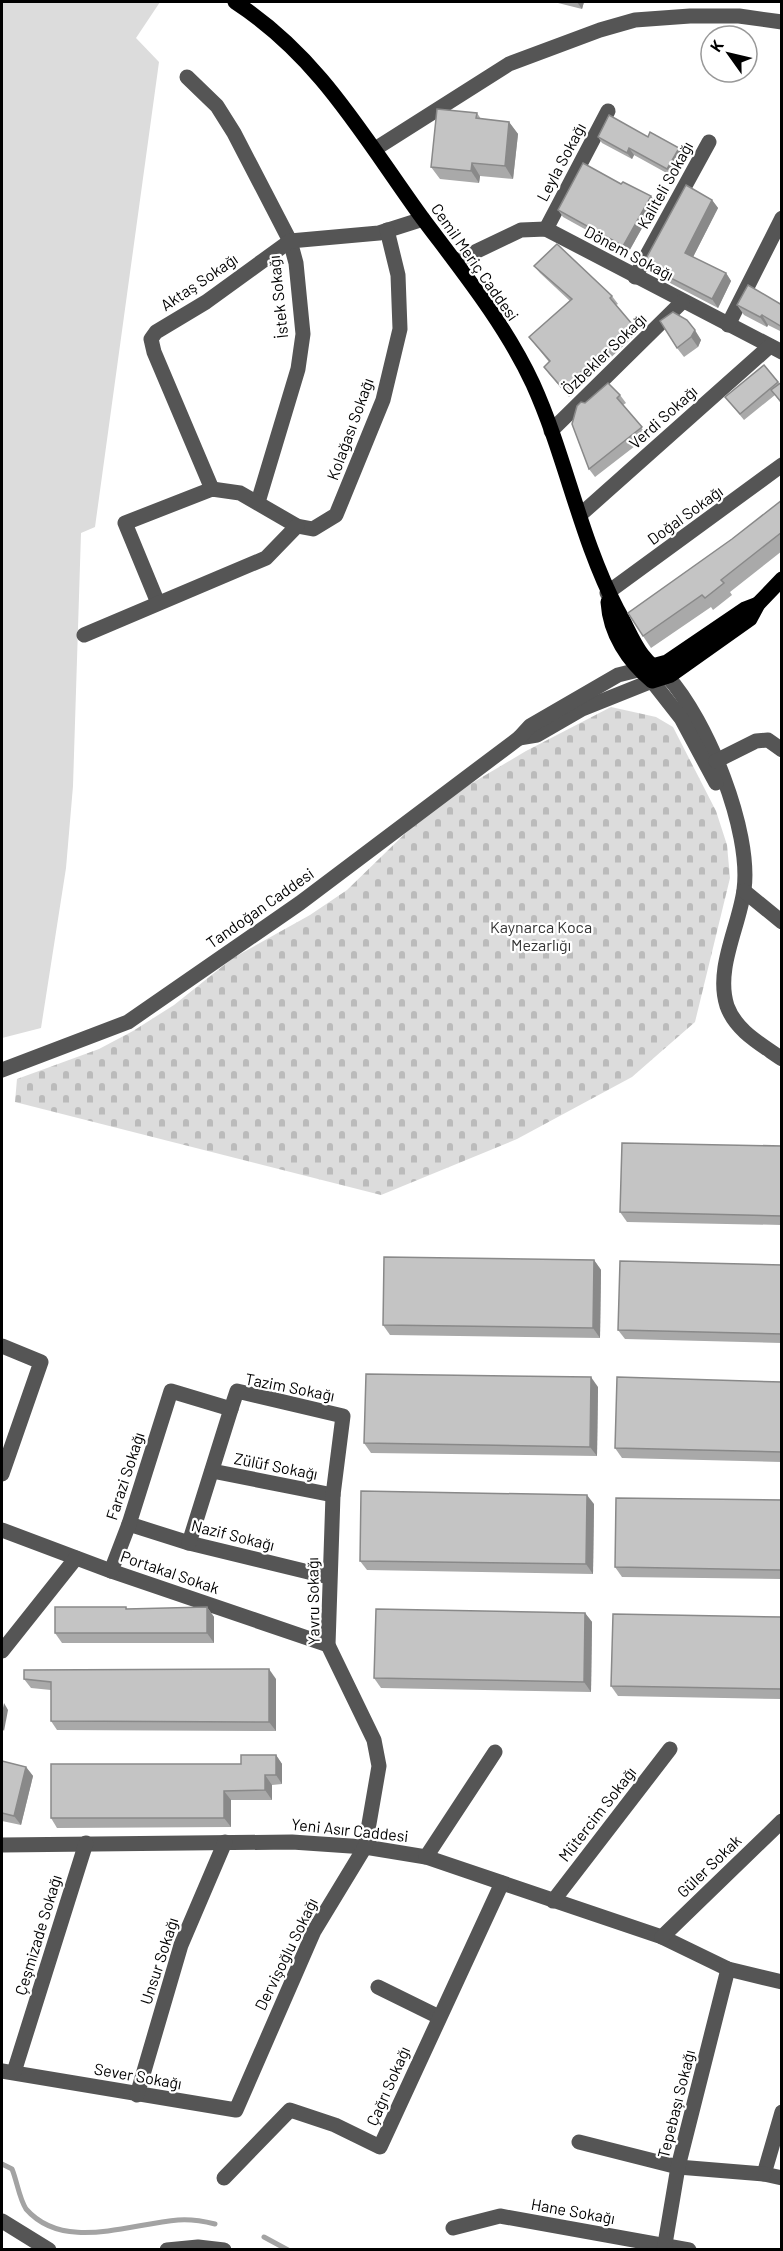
<svg xmlns="http://www.w3.org/2000/svg" width="783" height="2251" font-family="Barlow,sans-serif">
<style>
.grass{fill:#dcdcdc}
.cemetery{fill:url(#cemetery-stones)}
.lines{fill:none;stroke-linecap:round;stroke-linejoin:round}
.stream{stroke:#a3a3a3;stroke-width:5}
.minor{stroke:#555;stroke-width:15}
.major{stroke:#000;stroke-width:15}
.wall{fill:#a9a9a9}
.shaded-wall{fill:#898989}
.building{fill:#c4c4c4;stroke:#898989;stroke-width:1.5}
.labels{text-anchor:middle;stroke-width:4.5;stroke-linejoin:round;paint-order:stroke}
.street-label{font-size:16px;fill:#000;stroke:#fff}
.park-label{font-size:16px;fill:#333;stroke:#fff}
</style>
<defs>
<pattern id="cemetery-stones" width="16" height="16" patternUnits="userSpaceOnUse" patternTransform="scale(1.5)"><rect width="16" height="16" fill="#dcdcdc"/><path d="M2 7V4a2 2 0 0 1 4 0v3zM10 15v-3a2 2 0 0 1 4 0v3z" fill="#bbb"/></pattern>
</defs>
<rect width="100%" height="100%" fill="#fff"/>
<path class="grass" d="M2 2H160L136 38 159 62 95 527 81 533 73 786 66 868 41 1028 2 1038Z"/>
<path class="cemetery" d="M611 707 656 717 673 727 716 811 727 845 730 878 695 1022 632 1077 517 1139 381 1195 15 1102 17 1079 99 1049 133 1031 174 1005 233 958 310 915 347 890 417 822 457 792 526 751Z"/>
<g class="lines">
<g class="stream">
<path d="M2 2164 12 2169C17 2181 19 2198 26 2209 63 2251 125 2225 178 2220 191 2219 203 2221 215 2224"/>
<path d="M264 2237 288 2250"/>
</g>
<g class="minor">
<path d="M187 77 217 106 234 133 290 241 296 263 303 334 298 369 258 502"/>
<path d="M375 149 509 64 600 30 635 20 690 16H739L782 22"/>
<path d="M546 229 608 111"/>
<path d="M456 261 521 230 546 229 782 352"/>
<path d="M635 277 709 142"/>
<path d="M728 325 782 218"/>
<path d="M551 431 682 302"/>
<path d="M212 489 154 352 151 339 156 332 206 302 290 241 379 233 423 219"/>
<path d="M580 515 770 346"/>
<path d="M607 593 782 465"/>
<path d="M158 603 125 523 212 489 240 493 297 526 313 529 336 515 383 400 400 329 398 275 387 230"/>
<path d="M84 635 266 558 297 526"/>
<path d="M667 676C707 720 752 831 744 890 739 927 715 969 727 1006 736 1031 761 1044 782 1059"/>
<path d="M519 738 537 735 582 709 652 681 681 718 716 783"/>
<path d="M716 761 756 741 768 740 782 750"/>
<path d="M744 891 782 922"/>
<path d="M2 1070 128 1022 300 903 519 738 530 726 618 675 638 670"/>
<path d="M2 1346 41 1362 2 1474"/>
<path d="M212 1471 333 1495"/>
<path d="M129 1524 189 1543 329 1577"/>
<path d="M2 1530 111 1571 328 1645"/>
<path d="M189 1543 231 1409"/>
<path d="M2 1651 76 1558"/>
<path d="M2 1845 292 1842 365 1847 426 1857 662 1937 728 1969 782 1982"/>
<path d="M426 1857 495 1752"/>
<path d="M553 1901 670 1749"/>
<path d="M662 1937 782 1821"/>
<path d="M378 1987 439 2017"/>
<path d="M2 2071 236 2110 314 1931 365 1847 379 1766 374 1740 328 1645 333 1495 343 1416 237 1391 231 1409 171 1391 129 1524 111 1571"/>
<path d="M14 2072 86 1843"/>
<path d="M137 2095 181 1945 225 1842"/>
<path d="M782 2112 764 2174 782 2178"/>
<path d="M579 2142 678 2167 764 2174"/>
<path d="M224 2178 290 2110 335 2125 380 2147 502 1883"/>
<path d="M2 2221 49 2250"/>
<path d="M453 2228 500 2216 689 2250"/>
<path d="M167 2250 198 2247 224 2250"/>
<path d="M664 2250 678 2167 728 1969"/>
</g>
<g class="major">
<path d="M235 2C321 58 364 138 423 219 462 271 505 324 533 384 566 457 580 538 617 609 633 637 637 659 667 676"/>
<path d="M608 602C610 634 628 661 652 681L671 675 750 619 758 604 782 579"/>
<path d="M645 668 667 662 745 609 758 604"/>
</g>
</g>
<g class="wall">
<path d="M554 2H584L582 9Z"/>
<path d="M477 113 481 119 509 122 518 134 513 179 480 176 479 183 440 179 431 167Z"/>
<path d="M598 137H648L679 148 683 155 672 176 634 155 632 159 602 143Z"/>
<path d="M712 200 718 208 693 257 726 273 731 281 718 308 649 272 643 264Z"/>
<path d="M656 203 628 253 563 217 558 210Z"/>
<path d="M534 266 612 296 618 304 616 305 638 332 569 397 549 374 544 367 549 362 529 337 570 301 540 273Z"/>
<path d="M737 305H782V332L768 325 767 327 744 315Z"/>
<path d="M687 320 701 340 698 347 684 357 677 348Z"/>
<path d="M764 365 780 384 782 382V405L775 395 744 420 725 397Z"/>
<path d="M620 395 626 403 623 405 648 436 595 477 589 469 585 403Z"/>
<path d="M782 500V551L730 592 732 595 713 610 711 607 651 648 643 636 732 539Z"/>
<path d="M782 1146V1225L627 1222 620 1212Z"/>
<path d="M594 1260 601 1270 600 1338 390 1335 383 1325Z"/>
<path d="M782 1265V1343L625 1339 618 1330Z"/>
<path d="M782 1382V1462L622 1458 615 1448Z"/>
<path d="M598 1387 597 1456 371 1453 364 1443Z"/>
<path d="M782 1500V1579L622 1577 615 1567Z"/>
<path d="M594 1504 593 1574 367 1570 360 1561Z"/>
<path d="M126 1607 127 1609 207 1607 214 1617V1643H62L55 1633Z"/>
<path d="M585 1613 592 1622 591 1692 381 1688 374 1678Z"/>
<path d="M782 1617V1699L618 1696 611 1686Z"/>
<path d="M24 1679H276V1731L57 1730 51 1721V1690L31 1688Z"/>
<path d="M276 1755 282 1764V1784L272 1785V1800H231V1827L57 1828 51 1818 241 1764Z"/>
<path d="M2 1761 26 1767 33 1776 21 1825 2 1821Z"/>
</g>
<g class="shaded-wall">
<path d="M577 2H584L582 9Z"/>
<path d="M509 122 518 134 513 179 505 166Z"/>
<path d="M629 148 634 155 632 159 627 153Z"/>
<path d="M679 148 683 155 672 176 667 169Z"/>
<path d="M472 163 480 176 479 183 471 171Z"/>
<path d="M651 196 656 203 628 253 623 246Z"/>
<path d="M712 200 718 208 691 261 685 253Z"/>
<path d="M726 273 731 281 718 308 712 299Z"/>
<path d="M762 315 768 325 767 327 760 317Z"/>
<path d="M695 330 701 340 698 347 691 337Z"/>
<path d="M594 1260 601 1270 600 1338 593 1328Z"/>
<path d="M591 1377 598 1387 597 1456 590 1447Z"/>
<path d="M587 1495 594 1504 593 1574 586 1564Z"/>
<path d="M207 1607 214 1617V1643L207 1633Z"/>
<path d="M585 1613 592 1622 591 1692 584 1682Z"/>
<path d="M269 1669 276 1679V1731L269 1722Z"/>
<path d="M4 1703 8 1710 4 1731 2 1728V1713Z"/>
<path d="M276 1755 282 1764V1784L276 1775Z"/>
<path d="M26 1767 33 1776 21 1825 14 1816Z"/>
<path d="M265 1775 272 1785V1800L265 1790Z"/>
<path d="M224 1791 231 1800V1827L224 1818Z"/>
</g>
<g class="building">
<path d="M437 109 477 113 476 118 509 122 505 166 472 163 471 171 431 167Z"/>
<path d="M609 115 648 137 650 132 679 148 667 169 629 148 627 153 598 137Z"/>
<path d="M583 163 621 184 623 182 651 196 623 246 558 210Z"/>
<path d="M686 185 712 200 685 253 726 273 712 299 643 264Z"/>
<path d="M557 244 612 296 610 298 632 324 563 389 544 367 550 361 529 337 572 299 534 266Z"/>
<path d="M748 285 782 305V327L762 315 760 317 737 305Z"/>
<path d="M673 312 687 320 695 330 691 337 677 348 660 321Z"/>
<path d="M764 365 778 382 740 414 725 397Z"/>
<path d="M782 382V403L771 390Z"/>
<path d="M608 383 620 395 617 398 642 427 589 469 572 424 577 406 581 402 585 403Z"/>
<path d="M782 500V532L721 580 724 583 705 598 702 595 643 636 628 613 732 539Z"/>
<path d="M622 1143 782 1146V1216L620 1212Z"/>
<path d="M384 1257 594 1260 593 1328 383 1325Z"/>
<path d="M620 1261 782 1265V1334L618 1330Z"/>
<path d="M366 1374 591 1377 590 1447 364 1443Z"/>
<path d="M617 1377 782 1382V1452L615 1448Z"/>
<path d="M361 1491 587 1495 586 1564 360 1561Z"/>
<path d="M616 1498 782 1500V1570L615 1567Z"/>
<path d="M55 1607H126V1609L207 1607V1633H55Z"/>
<path d="M376 1609 585 1613 584 1682 374 1678Z"/>
<path d="M613 1614 782 1617V1689L611 1686Z"/>
<path d="M269 1669V1722L51 1721V1682L24 1679V1670Z"/>
<path d="M241 1755H276V1775H265V1790L224 1791V1818H51V1764H241Z"/>
<path d="M2 1761 26 1767 14 1816 2 1813Z"/>
</g>
<g class="labels">
<g class="street-label">
<text transform="translate(561 162) rotate(-62)" y="6">Leyla Sokağı</text>
<text transform="translate(665 185) rotate(-61)" y="6">Kaliteli Sokağı</text>
<text transform="translate(629 253) rotate(28)" y="6">Dönem Sokağı</text>
<text transform="translate(475 262) rotate(55)" y="6">Cemil Meriç Caddesi</text>
<text transform="translate(199 282) rotate(-34)" y="6">Aktaş Sokağı</text>
<text transform="translate(278 297) rotate(-96)" y="6">İstek Sokağı</text>
<text transform="translate(604 354) rotate(-44)" y="6">Özbekler Sokağı</text>
<text transform="translate(663 417) rotate(-42)" y="6">Verdi Sokağı</text>
<text transform="translate(350 429) rotate(-70)" y="6">Kolağası Sokağı</text>
<text transform="translate(685 515) rotate(-36)" y="6">Doğal Sokağı</text>
<text transform="translate(260 908) rotate(-35)" y="6">Tandoğan Caddesi</text>
<text transform="translate(290 1387) rotate(11)" y="6">Tazim Sokağı</text>
<text transform="translate(276 1466) rotate(11)" y="6">Zülüf Sokağı</text>
<text transform="translate(125 1476) rotate(-72)" y="6">Farazi Sokağı</text>
<text transform="translate(233 1535) rotate(14)" y="6">Nazif Sokağı</text>
<text transform="translate(170 1572) rotate(19)" y="6">Portakal Sokak</text>
<text transform="translate(313 1601) rotate(-91)" y="6">Yavru Sokağı</text>
<text transform="translate(597 1814) rotate(-52)" y="6">Mütercim Sokağı</text>
<text transform="translate(350 1830) rotate(6)" y="6">Yeni Asır Caddesi</text>
<text transform="translate(709 1866) rotate(-44)" y="6">Güler Sokak</text>
<text transform="translate(38 1935) rotate(-73)" y="6">Çeşmizade Sokağı</text>
<text transform="translate(286 1954) rotate(-64)" y="6">Dervişoğlu Sokağı</text>
<text transform="translate(159 1961) rotate(-72)" y="6">Unsur Sokağı</text>
<text transform="translate(138 2076) rotate(10)" y="6">Sever Sokağı</text>
<text transform="translate(388 2086) rotate(-66)" y="6">Çağrı Sokağı</text>
<text transform="translate(676 2104) rotate(-76)" y="6">Tepebaşı Sokağı</text>
<text transform="translate(573 2211) rotate(10)" y="6">Hane Sokağı</text>
</g>
<g class="park-label">
<text x="541" y="933">Kaynarca Koca<tspan x="541" dy="18">Mezarlığı</tspan></text>
</g>
</g>
<rect width="783" height="2251" fill="none" stroke="#000000" stroke-width="6"/>
<g transform="translate(729 54) rotate(304)"><circle r="28" fill="#ffffff" stroke="#999999" stroke-width="1.5"/>
<path d="M0-4.5L10 22L0 15L-10 22Z" fill="#000000"/>
<text y="-9" font-size="16" font-weight="bold" text-anchor="middle" fill="#000000">K</text>
</g>
</svg>
